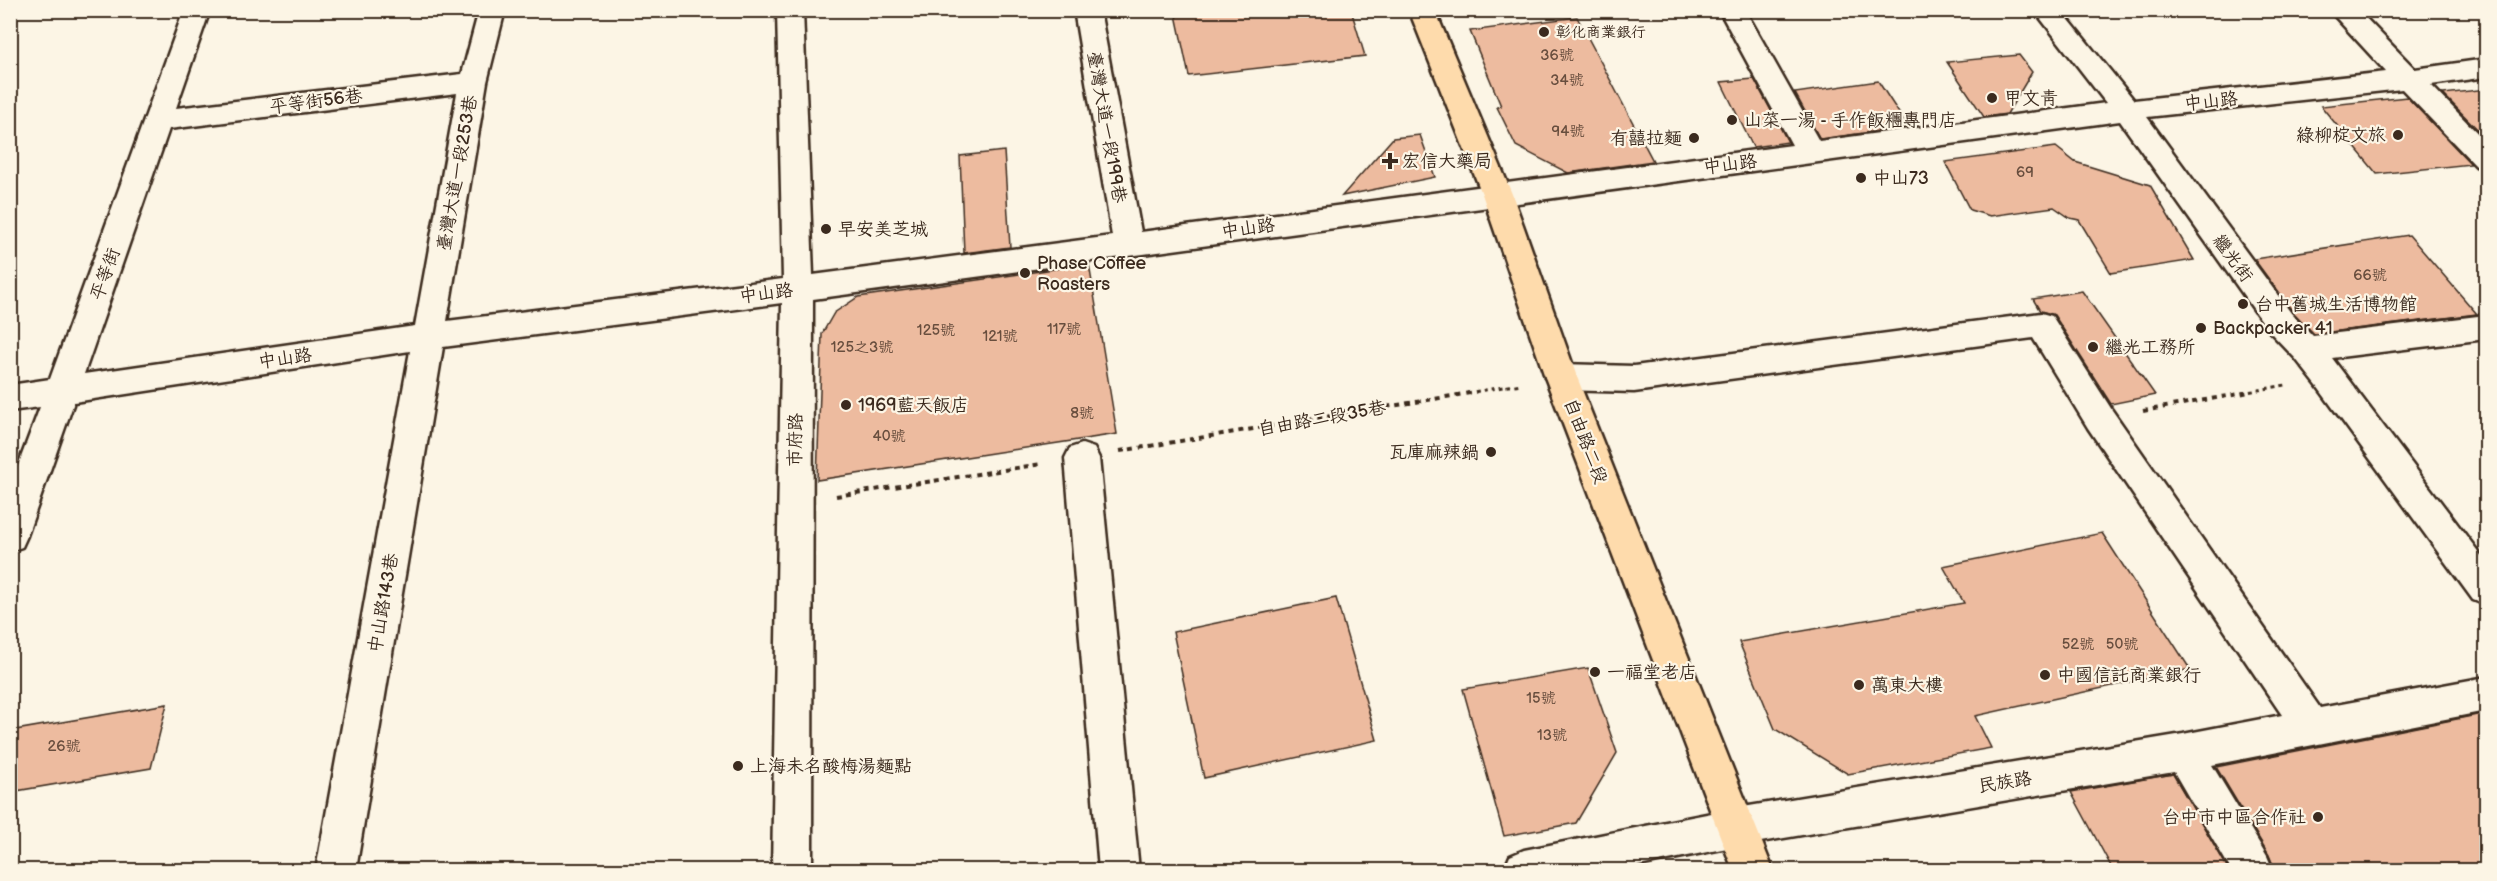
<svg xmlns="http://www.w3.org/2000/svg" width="2497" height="881" font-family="'Balsamiq Sans','LXGW WenKai TC',sans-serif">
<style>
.building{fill:#edbb9f;stroke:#3b2a1e;stroke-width:1.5}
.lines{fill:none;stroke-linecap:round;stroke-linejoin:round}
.minor-casing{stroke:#3b2a1e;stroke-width:5}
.major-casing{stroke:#3b2a1e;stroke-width:5}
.path-far1{stroke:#3b2a1e;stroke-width:3;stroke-dasharray:4 4;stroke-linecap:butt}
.path{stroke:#3b2a1e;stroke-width:4;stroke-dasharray:5 5;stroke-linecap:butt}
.minor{fill:#fcf5e5;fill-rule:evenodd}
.major{fill:#fedbac;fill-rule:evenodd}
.poi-dot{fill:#3b2a1e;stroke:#fcf5e5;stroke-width:2}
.labels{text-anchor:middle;stroke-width:4.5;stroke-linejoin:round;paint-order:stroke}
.far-poi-label{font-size:15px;fill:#3b2a1e;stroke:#fcf5e5;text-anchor:start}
.number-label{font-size:15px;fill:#684e3e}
.poi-label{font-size:18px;fill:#3b2a1e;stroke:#fcf5e5;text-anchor:start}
.street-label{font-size:18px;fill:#3b2a1e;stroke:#fcf5e5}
</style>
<rect width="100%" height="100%" fill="#fcf5e5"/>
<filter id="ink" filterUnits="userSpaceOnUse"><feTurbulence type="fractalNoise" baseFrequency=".0167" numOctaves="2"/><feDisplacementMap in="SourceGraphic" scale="12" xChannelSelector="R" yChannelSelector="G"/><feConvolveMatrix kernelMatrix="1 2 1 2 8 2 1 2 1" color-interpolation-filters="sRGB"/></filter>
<g filter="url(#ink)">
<g class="building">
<path d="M1175 10H1351L1365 56 1189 76Z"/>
<path d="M1577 17 1653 161 1568 173 1516 146 1497 107 1501 106 1470 31Z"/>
<path d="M2019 55 2032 72 2007 114 1984 117 1947 62Z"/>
<path d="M1754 79 1788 142 1753 147 1721 82Z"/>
<path d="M1878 81 1908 127 1820 139 1795 93Z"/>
<path d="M2487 89V139L2443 94Z"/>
<path d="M2407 97 2471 164 2377 174 2321 106Z"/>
<path d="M1420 135 1435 177 1342 196 1393 138Z"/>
<path d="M2056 147 2075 162 2150 185 2194 260 2111 273 2079 220 2070 218 2054 207 1990 216 1970 210 1945 162Z"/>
<path d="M1004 151 1010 247 964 253 960 156Z"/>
<path d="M2409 235 2477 314 2314 334 2293 312 2254 259Z"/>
<path d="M1089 264 1117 434 817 480 822 334 834 313 858 297Z"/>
<path d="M2082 291 2155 395 2111 404 2054 315 2040 311 2033 299Z"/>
<path d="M2102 533 2190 669 1975 716 1991 748 1848 774 1775 729 1739 642 1964 603 1943 566Z"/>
<path d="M1336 598 1377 740 1204 778 1173 632Z"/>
<path d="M1588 668 1617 753 1576 823 1504 836 1463 689Z"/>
<path d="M167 704 151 768 10 792V731Z"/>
<path d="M2487 713V865L2459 870H2275L2269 855 2216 767Z"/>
<path d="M2173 774 2229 870H2113L2071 792Z"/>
</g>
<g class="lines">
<defs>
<g id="minor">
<path d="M184 10H210L176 108 462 74 479 10H505L487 82 447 321 783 279 777 10H803L813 275 1112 236 1074 10H1100L1141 232 1792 145 1719 10H1745L1819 141 2106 103 2034 10H2061L2134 100 2386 72 2329 10H2358L2415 69 2486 59V77L2431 85 2486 142V169L2476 166 2402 89 2147 117 2291 313 2313 336 2486 315V339L2332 358 2486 562V605L2473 600 2317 386 2295 358 2269 331 2120 121 813 299 812 870H772L782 303 443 347 356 870H316L410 351 74 402 27 536 22 547 10 551V487L40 407 10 411V385L50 379ZM457 93 415 326 84 374 169 129Z"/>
<path d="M2041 313 2052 316 2112 410 2320 708 2486 677V711L2212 765 2267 856 2273 870H2231L2174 772 1737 846 1619 870H1504L1510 856 1524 850 1737 808 2183 734 2282 715 2088 428 2033 338 1634 392 1561 390 1550 386 1545 377 1550 368 1561 364 1634 366Z"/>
<path d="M1082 444 1094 448 1099 458 1139 870H1099L1065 458 1070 448Z"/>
</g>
<path id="major" d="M1409 10H1435L1512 194 1577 377 1773 870H1733L1545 377 1482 194Z"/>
</defs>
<use href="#minor" class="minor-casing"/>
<use href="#major" class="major-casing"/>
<g class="path-far1">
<path d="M1467 393 1521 384"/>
<path d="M2242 393 2286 385"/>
</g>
<g class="path">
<path d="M2143 411 2250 392"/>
<path d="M1120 451 1476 392"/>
<path d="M836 496 1042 464"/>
</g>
<use href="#minor" class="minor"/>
<use href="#major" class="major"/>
</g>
</g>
<g class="poi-dot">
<circle cx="1544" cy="32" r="6"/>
<circle cx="1992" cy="98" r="6"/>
<circle cx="1732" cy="120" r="6"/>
<circle cx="2398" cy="135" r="6"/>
<circle cx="1694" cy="138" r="6"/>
<path d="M1387 152h6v6h6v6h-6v6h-6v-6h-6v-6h6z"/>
<circle cx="1861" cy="178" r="6"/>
<circle cx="826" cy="229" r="6"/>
<circle cx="1025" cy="273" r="6"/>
<circle cx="2243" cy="304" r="6"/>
<circle cx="2201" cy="328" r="6"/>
<circle cx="2093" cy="347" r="6"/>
<circle cx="846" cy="405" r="6"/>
<circle cx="1491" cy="452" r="6"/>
<circle cx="1595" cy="672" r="6"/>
<circle cx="2045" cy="675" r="6"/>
<circle cx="1859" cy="685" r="6"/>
<circle cx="738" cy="766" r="6"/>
<circle cx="2318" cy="817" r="6"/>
</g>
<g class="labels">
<g class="far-poi-label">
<text x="1556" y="37">彰化商業銀行</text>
</g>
<g class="number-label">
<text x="1557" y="60">36號</text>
<text x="1567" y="85">34號</text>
<text x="1568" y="136">94號</text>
<text x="2025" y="177">69</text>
<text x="2370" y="280">66號</text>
<text x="1064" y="334">117號</text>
<text x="936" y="335">125號</text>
<text x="1000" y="341">121號</text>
<text x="862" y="352">125之3號</text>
<text x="1082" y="418">8號</text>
<text x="889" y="441">40號</text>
<text x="2078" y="649">52號</text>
<text x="2122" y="649">50號</text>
<text x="1541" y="703">15號</text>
<text x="1552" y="740">13號</text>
<text x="64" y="751">26號</text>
</g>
<g class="poi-label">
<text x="2004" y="104">甲文青</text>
<text x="1744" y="126">山菜一湯 - 手作飯糰專門店</text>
<text x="2386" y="141" text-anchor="end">綠柳椗文旅</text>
<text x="1682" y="144" text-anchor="end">有囍拉麵</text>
<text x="1402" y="167">宏信大藥局</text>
<text x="1873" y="184">中山73</text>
<text x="838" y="235">早安美芝城</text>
<text x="1037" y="269">Phase Coffee<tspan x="1037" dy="21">Roasters</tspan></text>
<text x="2255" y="310">台中舊城生活博物館</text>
<text x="2213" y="334">Backpacker 41</text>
<text x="2105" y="353">繼光工務所</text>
<text x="858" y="411">1969藍天飯店</text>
<text x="1479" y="458" text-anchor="end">瓦庫麻辣鍋</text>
<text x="1607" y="678">一福堂老店</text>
<text x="2057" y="681">中國信託商業銀行</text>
<text x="1871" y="691">萬東大樓</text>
<text x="750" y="772">上海未名酸梅湯麵點</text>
<text x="2306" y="823" text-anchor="end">台中市中區合作社</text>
</g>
<g class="street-label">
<text transform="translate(316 101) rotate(-7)" y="6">平等街56巷</text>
<text transform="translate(2211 101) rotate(-6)" y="6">中山路</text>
<text transform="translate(1107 127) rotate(80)" y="6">臺灣大道一段199巷</text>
<text transform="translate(1730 164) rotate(-7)" y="6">中山路</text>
<text transform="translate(457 173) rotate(-80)" y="6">臺灣大道一段253巷</text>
<text transform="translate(1248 228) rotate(-8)" y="6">中山路</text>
<text transform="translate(2233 258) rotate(54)" y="6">繼光街</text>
<text transform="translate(105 274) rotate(-70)" y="6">平等街</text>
<text transform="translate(766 293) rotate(-7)" y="6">中山路</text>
<text transform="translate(285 358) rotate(-8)" y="6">中山路</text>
<text transform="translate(1322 418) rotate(-10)" y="6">自由路二段35巷</text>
<text transform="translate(795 440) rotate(-89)" y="6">市府路</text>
<text transform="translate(1586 441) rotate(69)" y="6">自由路二段</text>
<text transform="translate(383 603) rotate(-80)" y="6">中山路143巷</text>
<text transform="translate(2005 782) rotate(-9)" y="6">民族路</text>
</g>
</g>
<rect width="2497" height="881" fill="none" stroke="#fcf5e5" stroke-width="36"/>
<rect x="18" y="18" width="2461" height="845" fill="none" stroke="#3b2a1e" stroke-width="2" filter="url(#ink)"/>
</svg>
